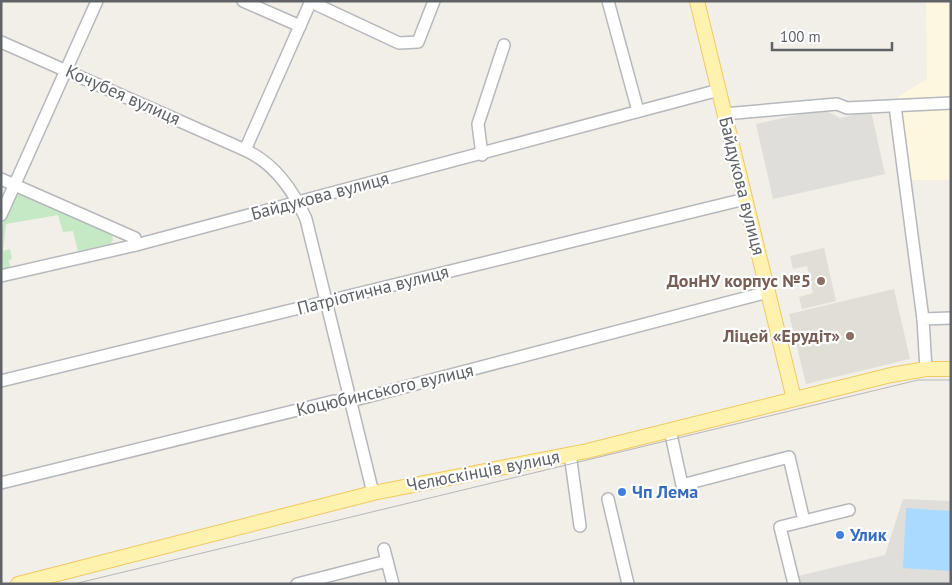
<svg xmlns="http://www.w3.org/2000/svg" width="952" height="585" font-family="'PT Sans',sans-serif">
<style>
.commercial{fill:#fef7e0}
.industrial{fill:#e0deda}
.education{fill:#e1ded6}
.green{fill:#c5e8c5}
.water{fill:#aadaff}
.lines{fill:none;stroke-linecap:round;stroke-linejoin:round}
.minor-casing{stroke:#b5b8bc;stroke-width:14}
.major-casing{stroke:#f2c960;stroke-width:16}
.minor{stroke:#fff;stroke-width:11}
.major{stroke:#fff2af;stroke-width:14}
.tram{stroke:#b6b7b8;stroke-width:1}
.education-dot{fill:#8d6e63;stroke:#fff;stroke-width:2}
.shop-dot{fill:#3f7fe0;stroke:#fff;stroke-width:2}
.labels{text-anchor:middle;stroke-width:4.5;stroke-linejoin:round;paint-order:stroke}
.street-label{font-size:18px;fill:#5f6368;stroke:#fff}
.education-label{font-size:18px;font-weight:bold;fill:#785e54;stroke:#fff;text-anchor:end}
.shop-label{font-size:18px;font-weight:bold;fill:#366cbe;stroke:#fff;text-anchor:start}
</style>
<rect width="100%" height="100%" fill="#f1efe8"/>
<path class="commercial" d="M926 1H951V180H907L898 97 927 79Z"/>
<g class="industrial">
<path d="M823 109 840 118 871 111 885 174 773 199 756 124Z"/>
<path d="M903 499 951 501V584H800L798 576 885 555Z"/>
</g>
<g class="education">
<path d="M824 248 836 301 802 309 799 297 813 293 807 266 793 269 790 256Z"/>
<path d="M894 289 910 359 806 384 789 314Z"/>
</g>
<path class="green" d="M17 195H23L101 227 112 233 113 240 110 244 78 251 73 231 63 232 58 215 6 224 3 251 10 249 12 259 9 260 10 267 1 269V227Z"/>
<path class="water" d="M906 508 951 511V571L903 568Z"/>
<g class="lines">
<defs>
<g id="minor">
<path d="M243 1 300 26"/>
<path d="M311 1 245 150C274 163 293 190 306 219L373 493"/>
<path d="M608 1 638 111"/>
<path d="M311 2 399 43 418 42 434 1"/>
<path d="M1 42 245 150"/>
<path d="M895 106 923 319"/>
<path d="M724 114 837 104 847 108 951 103"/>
<path d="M482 155 478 124 504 45"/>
<path d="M1 179 135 238 136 245"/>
<path d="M1 215 97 1"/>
<path d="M1 276 136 245 719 90"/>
<path d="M926 369 923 319 951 318"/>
<path d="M1 381 745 199"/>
<path d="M670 430 682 485 789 457 804 521 780 527 794 584"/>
<path d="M570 454 580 526"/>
<path d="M1 483 334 401H351L768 292"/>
<path d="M608 499 628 584"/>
<path d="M804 521 849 510"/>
<path d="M384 549 393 584"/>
<path d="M297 584 387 561"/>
</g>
<g id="major">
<path d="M697 1 794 399"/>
<path d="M18 584 373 493 587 451 891 375 926 369H951"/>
</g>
</defs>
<use href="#minor" class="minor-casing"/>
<use href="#major" class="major-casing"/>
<use href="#minor" class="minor"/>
<use href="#major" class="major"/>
<path class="tram" d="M74 584 918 380H951"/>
</g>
<g class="education-dot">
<circle cx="821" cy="281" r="5"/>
<circle cx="850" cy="336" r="5"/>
</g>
<g class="shop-dot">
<circle cx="622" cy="492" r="5"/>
<circle cx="840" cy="535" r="5"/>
</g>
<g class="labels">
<g class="street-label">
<text transform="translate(123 95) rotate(24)" y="6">Кочубея вулиця</text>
<text transform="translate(742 186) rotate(76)" y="6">Байдукова вулиця</text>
<text transform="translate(320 196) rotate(-15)" y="6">Байдукова вулиця</text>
<text transform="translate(373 290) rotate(-14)" y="6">Патріотична вулиця</text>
<text transform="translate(385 390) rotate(-13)" y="6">Коцюбинського вулиця</text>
<text transform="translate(483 471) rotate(-11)" y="6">Челюскінців вулиця</text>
</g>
<g class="education-label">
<text x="811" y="287">ДонНУ корпус №5</text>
<text x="840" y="342">Ліцей «Ерудіт»</text>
</g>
<g class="shop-label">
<text x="632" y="498">Чп Лема</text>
<text x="850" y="541">Улик</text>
</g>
</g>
<rect width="952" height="585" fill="none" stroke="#5f6368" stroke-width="5"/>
<path d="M772 42v8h120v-8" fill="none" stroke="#5f6368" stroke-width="2.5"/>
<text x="780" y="42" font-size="15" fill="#5f6368" stroke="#ffffff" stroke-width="4" paint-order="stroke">100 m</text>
</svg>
